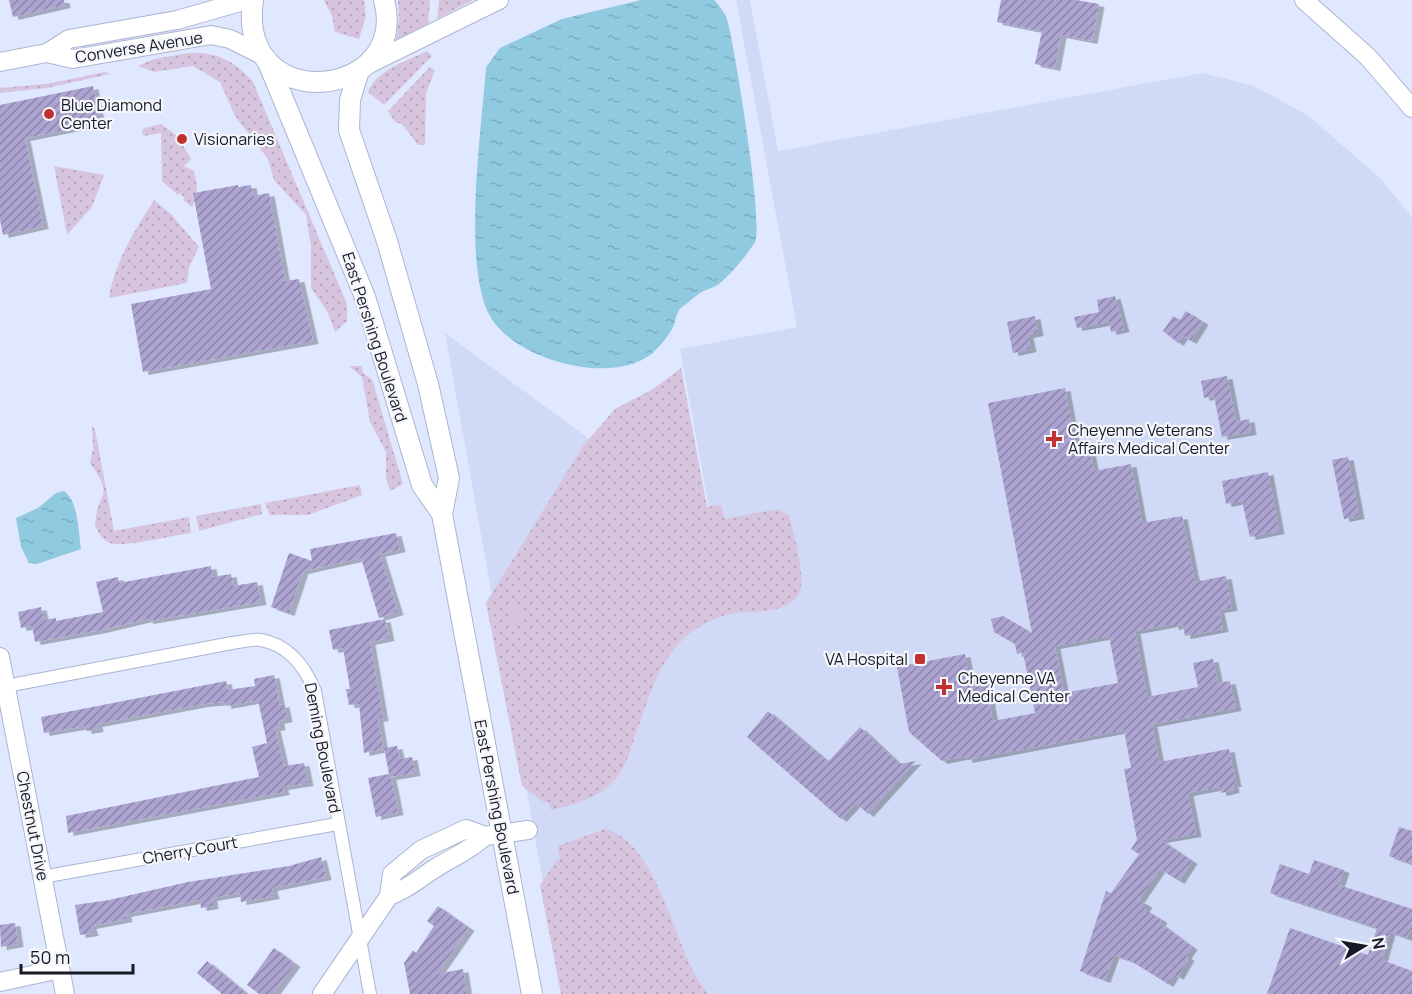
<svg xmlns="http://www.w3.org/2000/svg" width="1412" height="994" font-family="Manrope,sans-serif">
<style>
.built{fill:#d0daf6}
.grass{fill:url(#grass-dots)}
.garden{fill:#d7c4de}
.water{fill:url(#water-ripples)}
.building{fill:url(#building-hatch);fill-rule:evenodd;filter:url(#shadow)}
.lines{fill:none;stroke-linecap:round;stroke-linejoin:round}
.street-casing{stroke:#acb5d0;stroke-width:14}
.secondary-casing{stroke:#acb5d0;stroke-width:20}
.primary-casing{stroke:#acb5d0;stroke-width:22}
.street{stroke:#fff;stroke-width:12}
.secondary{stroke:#fff;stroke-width:18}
.primary{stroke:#fff;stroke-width:20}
.poi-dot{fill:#c0312f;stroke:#f4f6fc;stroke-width:2}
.labels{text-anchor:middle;stroke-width:4.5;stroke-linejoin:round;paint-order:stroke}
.street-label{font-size:16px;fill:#171a24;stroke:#f4f6fc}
.poi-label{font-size:16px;fill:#171a24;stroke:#f4f6fc;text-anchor:start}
</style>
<defs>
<pattern id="grass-dots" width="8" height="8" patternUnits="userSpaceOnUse" patternTransform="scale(1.5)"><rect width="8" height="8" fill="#d7c4de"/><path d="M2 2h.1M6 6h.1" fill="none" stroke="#b8a8be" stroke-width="1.8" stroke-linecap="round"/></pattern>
<pattern id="water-ripples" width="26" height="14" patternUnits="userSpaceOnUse" patternTransform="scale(1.5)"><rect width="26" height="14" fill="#90cae0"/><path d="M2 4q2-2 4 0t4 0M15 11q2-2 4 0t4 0" fill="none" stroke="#7badc0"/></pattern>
<pattern id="building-hatch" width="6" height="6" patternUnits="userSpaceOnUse" patternTransform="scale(1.5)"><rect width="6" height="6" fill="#ada4d2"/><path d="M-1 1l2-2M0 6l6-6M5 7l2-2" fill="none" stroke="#8c85aa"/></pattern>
<filter id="shadow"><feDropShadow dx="5.5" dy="3" stdDeviation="0" flood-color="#0004"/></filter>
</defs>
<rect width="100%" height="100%" fill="#e0e8ff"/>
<path class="built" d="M736 0H750L778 151 1202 73 1254 86 1309 116 1382 180 1412 218V994H563L445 333 713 530 680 349 797 327Z"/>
<g class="grass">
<path d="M324 0H364L366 16 359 39 335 32 332 16Z"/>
<path d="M398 0H430L428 24 396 40 399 18Z"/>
<path d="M439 0H473L437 19Z"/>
<path d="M427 51 432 56 384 105 368 92C376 70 407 61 427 51Z"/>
<path d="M188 53C216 51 235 61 253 82L347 304V321L335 332 327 311 311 288V245L306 215 274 180 268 159 235 116 220 82 193 66 154 72 138 66 154 59Z"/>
<path d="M430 67 435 70 426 94 425 145H418L402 124 395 122 388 111Z"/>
<path d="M105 72 110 74 47 88 0 93V88L46 84Z"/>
<path d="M161 124 177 136 191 159 184 166 194 171C197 184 199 195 192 207L183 200 185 198 180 193 178 195 162 181 161 133 144 136 142 133 144 128Z"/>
<path d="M54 166 104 175 92 207 67 235Z"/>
<path d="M154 200 171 214 199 247 189 267 187 283 109 298C115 261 134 232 154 200Z"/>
<path d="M349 366H362L363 373 372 379 403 484 390 491 386 477V452L370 422 362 377Z"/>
<path d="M681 368 707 507 721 505 725 519 777 509 789 515C793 534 808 579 798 595 784 617 747 609 725 615 713 619 703 624 693 631 657 657 648 703 633 742 628 757 624 771 613 782 596 799 573 805 551 810L549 802 545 803 522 786 486 603 583 446 615 409 653 389Z"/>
<path d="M92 425 95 430 114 531 189 517 191 533C174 535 122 548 110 543 102 540 98 532 95 525 97 490 116 499 90 463L93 449Z"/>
<path d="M360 485 362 495 308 515H270L265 503Z"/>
<path d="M261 504 262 514 199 531 196 516Z"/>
<path d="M605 829C652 841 671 926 691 966 695 976 702 985 708 994H561L540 885 556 861 560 860 558 846Z"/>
</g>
<path class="garden" d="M519 604 525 624 514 627 507 607Z"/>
<g class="water">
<path d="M641 0H714C720 6 726 14 728 23 735 50 764 225 755 242 747 255 732 273 720 283 715 288 706 289 700 293 694 297 688 303 682 307 676 312 676 320 673 327 669 336 657 350 650 355 609 385 517 360 491 318 461 268 482 127 486 67L500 48 562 19Z"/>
<path d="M64 491C79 502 78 531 81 549L37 564 29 563 21 547 16 518 38 508 56 493Z"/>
</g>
<g class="building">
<path d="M9 0H64L65 5 13 17Z"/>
<path d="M1001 0H1076L1099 4 1092 41 1061 35 1055 68 1035 64 1042 31 997 22Z"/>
<path d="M93 86 100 123 25 138 43 226 3 235 0 220V105Z"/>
<path d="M238 185V187L251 185 253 196 269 193 285 281 299 279 313 341 143 372 131 304 211 289 193 193Z"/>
<path d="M1115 296 1124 329 1111 332 1109 322 1077 328 1074 317 1099 312 1097 300Z"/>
<path d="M1186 311 1203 322 1191 341 1183 336 1178 343 1163 331 1173 316 1180 320Z"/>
<path d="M1035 316 1038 333 1028 335 1031 349 1013 353 1007 322Z"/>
<path d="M1227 376 1236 422 1249 419 1251 432 1222 437 1214 396 1204 398 1201 381Z"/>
<path d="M1065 388 1077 454 1090 451 1094 471 1131 464 1142 523 1182 516 1195 582 1226 576 1232 608 1219 610 1223 629 1185 636 1183 625 1173 627V624L1135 631 1147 697 1198 687 1193 663 1213 659 1218 683 1230 681 1236 708 1152 724 1159 762 1229 749 1236 784H1233L1234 790 1221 793 1220 787 1188 793 1196 834 1161 840 1192 861 1179 881 1160 869 1139 900 1147 905 1144 909 1162 920 1160 923 1192 947 1186 956 1189 958 1178 977 1174 974 1168 984 1131 961 1114 955 1105 980 1080 971 1106 891 1111 893 1139 854 1131 849 1137 840 1124 769 1131 768 1124 730 967 760 966 756 942 761 909 732 897 667 965 654 970 683 986 680 993 721 1035 713 1023 652 1017 654 1015 644 994 632 991 619 1003 616 1032 633 988 403ZM1109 636 1118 683 1064 693 1055 646Z"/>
<path d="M1348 457 1359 516 1344 519 1332 460Z"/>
<path d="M1268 472 1279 531 1250 537 1242 501 1226 504 1222 481Z"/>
<path d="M396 533 400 549 380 554 398 612 379 618 361 558 303 571 289 613 271 607 289 553 312 561 310 549Z"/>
<path d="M211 566 213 577 231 574 233 586 257 582 261 602 148 621 147 619 101 630 35 642 32 626 21 628 18 612 41 607 44 620 56 618V621L103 612 96 582 118 577 119 583Z"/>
<path d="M385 619 389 638 370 642 383 718 378 719 383 749 364 753 359 704 349 705 346 689H350L343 648 333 650 329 630Z"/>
<path d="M274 675 280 705 284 704 287 719 279 721 280 727 275 728 284 766 304 763 308 783 283 787 284 792 68 833 66 816 259 777 252 747 267 743 258 700 226 706 225 702 203 704 97 724 98 729 86 731 85 726 44 733 41 717 226 681 228 690 255 686 254 679Z"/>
<path d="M768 711 828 762 860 727 899 764 916 761 868 814 856 803 841 819 747 737Z"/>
<path d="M397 746 400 759 412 757 415 773 391 777 398 812 376 817 368 778 389 774 384 748Z"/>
<path d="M1399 827 1412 831V864L1389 856Z"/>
<path d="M321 857 326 877 272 888 274 896 241 902 240 893 212 898 213 906 201 908 200 900 168 906 126 914 127 919 91 926 93 933 80 935 75 905 109 900 188 882 289 866Z"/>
<path d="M1314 860 1344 870 1339 885 1412 909V932L1409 931 1407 938 1390 932 1382 960 1412 971V994H1267L1290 928 1368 955 1377 928 1270 893 1280 864 1309 874Z"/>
<path d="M438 906 469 928 437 974 463 969 467 994H410L404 963 413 950 416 953 434 926 427 921Z"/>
<path d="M15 923 18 944 1 947 0 925Z"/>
<path d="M274 948 295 964 273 994H259L247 985Z"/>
<path d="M207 961 247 994H222L197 973Z"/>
</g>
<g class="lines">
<defs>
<g id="street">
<path d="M6 686 232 643C240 642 252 639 261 640 289 645 305 667 315 691L370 994"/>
<path d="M42 877 337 824"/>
</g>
<g id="secondary">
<path d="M1304 0 1368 57 1412 108"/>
<path d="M47 53 69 39 177 20 247 0"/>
<path d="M0 62 47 53 73 59 211 35 230 39 264 56"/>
<path d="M363 67 499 0"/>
<path d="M0 657 65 994"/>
<path d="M389 896C408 889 417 880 434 869 452 857 470 851 485 836"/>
<path d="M0 982 60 969"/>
<path d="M322 994 389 896 392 874 421 850 466 829 485 836 528 830"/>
</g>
<g id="primary">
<path d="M253 0C236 118 411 100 384 0"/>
<path d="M267 60 365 297 422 485 442 514"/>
<path d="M359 70 350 100 349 130 387 241 428 384 449 478 442 514 532 994"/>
</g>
</defs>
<use href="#street" class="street-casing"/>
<use href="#secondary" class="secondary-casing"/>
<use href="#primary" class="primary-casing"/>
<use href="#street" class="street"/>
<use href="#secondary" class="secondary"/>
<use href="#primary" class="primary"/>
</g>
<g class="poi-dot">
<circle cx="49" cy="114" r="6"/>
<circle cx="182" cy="139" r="6"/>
<path d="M1051 430h6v6h6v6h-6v6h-6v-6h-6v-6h6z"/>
<rect x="914" y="653" width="12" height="12" rx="3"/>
<path d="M941 678h6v6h6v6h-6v6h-6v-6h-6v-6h6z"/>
</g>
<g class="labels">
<g class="street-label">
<text transform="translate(139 47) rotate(-9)" y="6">Converse Avenue</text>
<text transform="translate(375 337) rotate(72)" y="6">East Pershing Boulevard</text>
<text transform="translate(323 748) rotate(79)" y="6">Deming Boulevard</text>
<text transform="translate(497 807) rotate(79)" y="6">East Pershing Boulevard</text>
<text transform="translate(33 826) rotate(79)" y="6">Chestnut Drive</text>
<text transform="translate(190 850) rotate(-10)" y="6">Cherry Court</text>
</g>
<g class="poi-label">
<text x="61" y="111">Blue Diamond<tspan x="61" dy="18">Center</tspan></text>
<text x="194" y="145">Visionaries</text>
<text x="1068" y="436">Cheyenne Veterans<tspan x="1068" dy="18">Affairs Medical Center</tspan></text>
<text x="908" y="665" text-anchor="end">VA Hospital</text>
<text x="958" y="684">Cheyenne VA<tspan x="958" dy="18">Medical Center</tspan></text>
</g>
</g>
<g transform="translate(1364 946) rotate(79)" stroke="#f4f6fc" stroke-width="4.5" paint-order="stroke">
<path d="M0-4.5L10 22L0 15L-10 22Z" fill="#171a24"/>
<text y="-9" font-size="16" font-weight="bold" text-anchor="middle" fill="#171a24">N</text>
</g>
<path d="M21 964v9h112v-9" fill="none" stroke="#171a24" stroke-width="3"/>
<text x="30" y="964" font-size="18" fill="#171a24" stroke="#f4f6fc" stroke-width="4.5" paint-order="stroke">50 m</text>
</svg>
